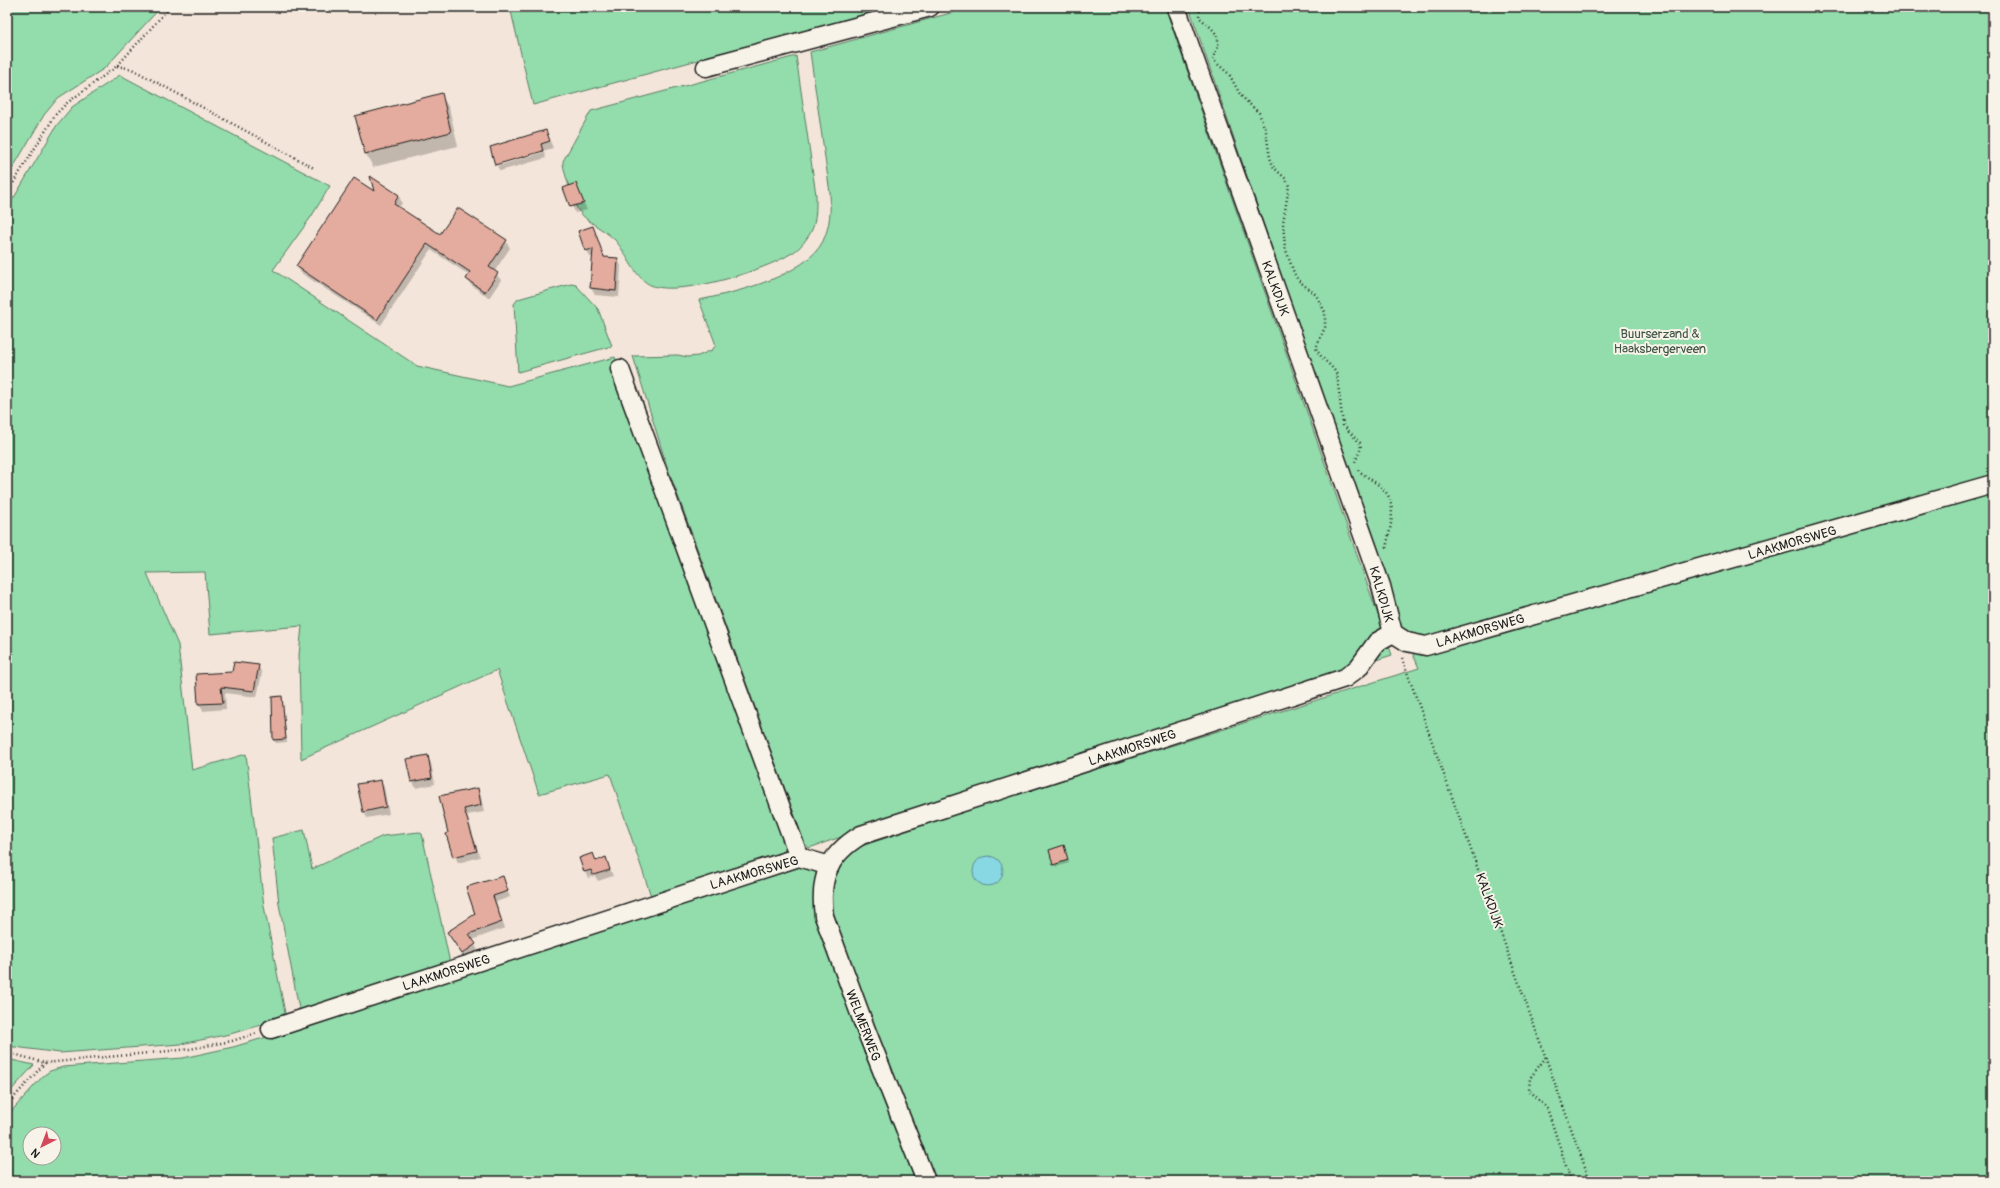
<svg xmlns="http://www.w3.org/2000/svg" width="2000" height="1188" font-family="Pangolin,sans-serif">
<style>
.green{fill:#93dcab;stroke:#587c64;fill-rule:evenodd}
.water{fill:#88d8e4;stroke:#5d8d94}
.shadow{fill:#0003}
.building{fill:#e4ac9e;stroke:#1c1c1c}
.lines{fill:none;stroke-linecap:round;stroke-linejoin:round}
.minor-casing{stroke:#1c1c1c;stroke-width:21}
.path{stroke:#1c1c1c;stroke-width:2.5;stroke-dasharray:1 3;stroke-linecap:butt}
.minor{stroke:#f7f3e8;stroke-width:18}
.labels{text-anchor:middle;stroke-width:4;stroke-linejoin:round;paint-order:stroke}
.street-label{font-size:13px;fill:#1c1c1c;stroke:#f7f3e8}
.park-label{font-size:13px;fill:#405647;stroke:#f7f3e8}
</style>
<rect width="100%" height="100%" fill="#f3e5d9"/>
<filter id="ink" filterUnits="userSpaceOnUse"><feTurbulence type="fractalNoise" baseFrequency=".025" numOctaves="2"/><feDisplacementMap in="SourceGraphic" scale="8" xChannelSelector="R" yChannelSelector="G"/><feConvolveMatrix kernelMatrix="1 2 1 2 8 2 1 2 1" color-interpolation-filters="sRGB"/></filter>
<g filter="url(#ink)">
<g class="green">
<path d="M7 7H161L105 68 58 98 44 115 7 178Z"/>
<path d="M510 7H892L533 105Z"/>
<path d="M972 7H1165L1392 655 1121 741 809 848 805 844 666 463 633 356 678 355 687 357 698 356 712 350 716 345 699 300C734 293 806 276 823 241 830 226 831 210 830 193L810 52Z"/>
<path d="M1189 7H1993V1181H7V1116L43 1076 50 1071 63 1067 183 1058 233 1047 304 1026 798 864 810 867 852 854 859 847 995 801 1419 668 1404 634ZM30 1134H54V1158H30Z"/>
<path d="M796 56 816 195C816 209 817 226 807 238 803 244 798 250 792 253 766 270 683 296 653 286 635 280 627 253 615 240 604 229 586 222 578 210 574 204 562 167 563 161L591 111Z"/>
<path d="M120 75 330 186 311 217 273 270 417 366 508 386 615 357 675 542 788 847 784 851 651 896 610 774 539 794 497 670 301 759 299 655 302 626 210 634 205 572 147 573 178 645 192 770 246 754 264 906 286 1018 230 1034 181 1044 60 1053 7 1046V206L15 196 57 125 72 107Z"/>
<path d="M571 284 576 285 598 309 612 346 518 372 514 304 518 299Z"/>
<path d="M304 830 312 869 383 836 419 832 422 834 450 963 300 1014 279 904 272 838Z"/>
<path d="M7 1059 34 1065 7 1095Z"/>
</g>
<circle class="water" cx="988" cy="871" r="15"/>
<g class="shadow">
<path d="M441 95 449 108 458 146 373 167 366 154Z"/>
<path d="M546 131 553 148 496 164Z"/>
<path d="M544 152 546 158 500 171 497 166Z"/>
<path d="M372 179 399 196 402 203 399 208 441 236 506 241 510 248 494 272 501 280 489 298 471 285 467 279 469 275 431 250 381 325 301 273 297 266 376 193Z"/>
<path d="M576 184 587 210 575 213 565 188Z"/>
<path d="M592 227 605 258 618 259 621 266 619 297 595 295 591 288 594 256 590 257 579 232Z"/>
<path d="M258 666 262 673 257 697 225 693 226 709 203 711 199 704 197 675 233 673Z"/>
<path d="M281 697 287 742 276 743 274 740Z"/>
<path d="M427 756 431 763 435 784 416 788 412 781Z"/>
<path d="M380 781 384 787 389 814 367 818 364 812Z"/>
<path d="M477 789 481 796 484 812 467 815 480 857 458 863 447 835 449 834 440 797Z"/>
<path d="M1065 849 1069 863 1056 867 1054 864Z"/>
<path d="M593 855 597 861 605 858 613 876 598 881 595 876 588 878 585 872Z"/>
<path d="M502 877 510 897 496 902 505 928 472 940 478 950 466 959 452 939 476 914Z"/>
</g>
<g class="building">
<path d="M442 93 451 132 365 154 355 116Z"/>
<path d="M546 130 550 141 541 144 543 151 495 165 490 147Z"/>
<path d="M370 176 399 195 394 204 440 234 458 208 507 240 489 267 498 273 485 292 466 279 470 272 427 244 377 320 296 266 354 178 374 191Z"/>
<path d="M576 183 584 203 570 207 563 188Z"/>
<path d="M593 226 604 257 618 258 616 291 590 288 593 249 585 251 578 231Z"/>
<path d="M234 662 259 665 254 691 221 687 223 703 198 704 196 674 232 672Z"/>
<path d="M282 696 286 739 273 740 272 697Z"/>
<path d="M428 755 432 778 411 782 406 759Z"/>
<path d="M381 780 386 807 363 812 357 784Z"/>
<path d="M478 788 481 805 464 809 477 851 453 857 446 834 448 833 439 796Z"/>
<path d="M1064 845 1068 860 1053 865 1049 850Z"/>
<path d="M593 853 596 861 606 857 610 870 593 875 591 870 584 872 579 858Z"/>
<path d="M503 876 508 891 493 896 502 922 469 934 476 944 462 954 447 932 475 914 466 887Z"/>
</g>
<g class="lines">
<defs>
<g id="minor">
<path d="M1176 7 1381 586 1393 633"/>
<path d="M706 67 930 7"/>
<path d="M620 369 799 857"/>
<path d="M1393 633 1407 642 1426 646 1993 484"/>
<path d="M271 1029 799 857 830 866"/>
<path d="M926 1181 866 1030 824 916C819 878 828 855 861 835L1345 678 1358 668 1377 642 1393 633"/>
</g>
</defs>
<use href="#minor" class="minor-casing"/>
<g class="path">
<path d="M1200 7 1199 17C1207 25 1220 32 1218 45 1217 51 1213 55 1213 60L1229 74 1241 96 1259 113 1266 132 1270 158 1274 168 1286 179 1289 186 1283 223 1285 247 1294 273 1298 280 1316 295 1325 312V327L1316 348C1320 359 1332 364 1337 375L1343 425 1360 443 1361 448 1355 462"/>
<path d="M117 66 132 69 314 168"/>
<path d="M7 193 56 114 67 103 117 66 170 7"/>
<path d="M1358 470C1366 477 1376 482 1383 489 1399 504 1389 531 1386 549"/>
<path d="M1402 658 1590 1181"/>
<path d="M7 1052 45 1063 190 1049 232 1041 257 1033"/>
<path d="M1546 1057 1530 1078 1529 1090 1547 1108 1571 1181"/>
<path d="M7 1105 45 1063"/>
</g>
<use href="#minor" class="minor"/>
</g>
</g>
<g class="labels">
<g class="street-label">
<text transform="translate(1276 288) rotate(70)" y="5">KALKDIJK</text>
<text transform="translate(1792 542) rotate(-16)" y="5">LAAKMORSWEG</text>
<text transform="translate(1382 594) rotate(74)" y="5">KALKDIJK</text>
<text transform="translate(1480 630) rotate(-16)" y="5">LAAKMORSWEG</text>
<text transform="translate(1132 747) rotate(-18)" y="5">LAAKMORSWEG</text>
<text transform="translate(754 872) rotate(-16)" y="5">LAAKMORSWEG</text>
<text transform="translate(1490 900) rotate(70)" y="5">KALKDIJK</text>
<text transform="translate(446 972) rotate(-18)" y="5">LAAKMORSWEG</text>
<text transform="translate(864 1025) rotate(69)" y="5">WELMERWEG</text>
</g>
<g class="park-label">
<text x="1660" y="338">Buurserzand &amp;<tspan x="1660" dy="15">Haaksbergerveen</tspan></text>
</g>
</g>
<rect width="2000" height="1188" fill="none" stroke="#f7f3e8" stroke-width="24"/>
<rect x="12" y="12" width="1976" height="1164" fill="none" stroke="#1c1c1c" stroke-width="1.5" filter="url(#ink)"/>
<g transform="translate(42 1146) rotate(222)"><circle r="19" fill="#f7f3e8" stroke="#9f9d96"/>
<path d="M0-3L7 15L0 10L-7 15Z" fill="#d1495b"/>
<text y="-6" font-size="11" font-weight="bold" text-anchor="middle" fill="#1c1c1c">N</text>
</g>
</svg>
